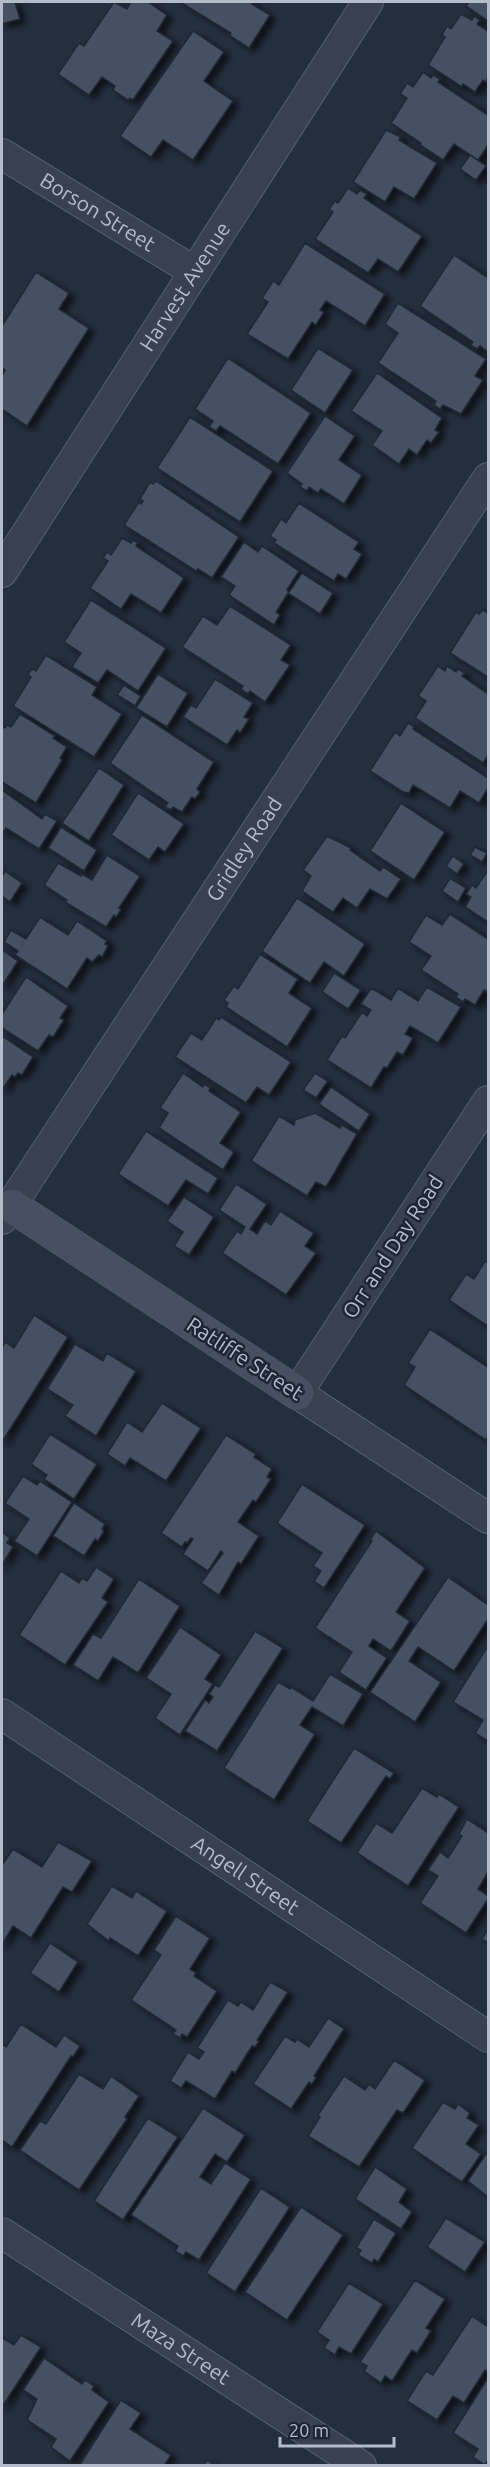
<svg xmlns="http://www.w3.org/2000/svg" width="490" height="2467" font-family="Ubuntu,sans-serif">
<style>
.building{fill:#455162;stroke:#1f2835;stroke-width:1.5;filter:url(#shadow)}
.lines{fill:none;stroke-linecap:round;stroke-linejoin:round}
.street-casing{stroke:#565f6c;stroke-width:32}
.secondary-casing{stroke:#565f6c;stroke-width:34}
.street{stroke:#38414e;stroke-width:30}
.secondary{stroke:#465061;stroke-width:33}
.labels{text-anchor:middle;stroke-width:5;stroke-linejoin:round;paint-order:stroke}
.street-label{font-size:21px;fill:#b4bcc9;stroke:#1d2633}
</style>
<defs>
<filter id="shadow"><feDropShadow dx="6" dy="4" stdDeviation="3" flood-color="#0009"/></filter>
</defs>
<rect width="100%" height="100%" fill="#242f3e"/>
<g class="building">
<path d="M2 2H15L20 19 2 24Z"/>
<path d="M114 2 127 9 131 2H148L167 15 157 31 173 41 133 100 130 98 128 100 113 90 115 86 102 77 89 95 58 74 79 43 84 46Z"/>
<path d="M180 2H254L252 4 270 15 249 48 230 36 231 33Z"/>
<path d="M466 2H488V21L466 6 468 3Z"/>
<path d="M461 14 472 20 474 16 480 20 477 24 488 31V77L486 82 483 80 475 92 463 84 462 87 428 65 445 37 442 35 447 26 451 29Z"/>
<path d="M193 31 224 52 204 81 233 101 193 160 163 140 151 157 120 136Z"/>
<path d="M423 72 431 78 433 75 440 79 438 82 488 115V145L478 160 454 144 443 160 420 145 421 143 391 123 407 98 400 94 407 83 413 87Z"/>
<path d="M386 130 401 137 399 140 437 163 414 199 394 187 385 202 353 182Z"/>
<path d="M470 155 486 166 476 180 460 169Z"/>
<path d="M348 188 357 194 360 190 367 194 364 198 422 236 398 272 378 259 368 273 315 239 333 212 329 209 335 201 338 203Z"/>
<path d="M305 243 385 294 365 326 326 301 320 310 324 312 316 325 312 322 288 359 247 334 268 302 262 298 273 281 279 285Z"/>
<path d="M454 255 488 278V352L480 346 477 349 471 345 473 342 420 306Z"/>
<path d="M36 272 69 293 59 309 89 328 27 426 2 409V376L5 370 2 368V326Z"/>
<path d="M398 303 486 359 475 376 483 380 461 414 443 405 440 409 434 405 436 401 378 363 398 333 385 324Z"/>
<path d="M318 348 353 370 325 413 291 390Z"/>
<path d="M228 358 311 413 278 464 220 426 216 431 209 427 213 421 195 409Z"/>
<path d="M377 373 442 418 435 430 439 432 431 443 427 440 417 455 409 449 399 464 372 445 382 431 351 411Z"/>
<path d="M325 416 355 436 339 460 362 475 344 504 321 489 318 493 309 487 307 491 300 487 302 484 287 473Z"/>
<path d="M190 417 273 471 240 522 157 468Z"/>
<path d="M156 481 239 537 212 578 198 569 196 571 124 525 139 502 141 504 143 501 140 499 150 482 153 484Z"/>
<path d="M299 503 359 542 354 549 362 554 346 579 338 574 334 581 274 543 276 540 270 536 281 519 286 523Z"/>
<path d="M122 538 131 543 133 540 138 543 136 546 184 578 161 613 131 594 121 609 90 588 108 561 103 558 107 552 111 555Z"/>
<path d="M244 542 258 552 262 546 299 571 287 590 289 592 302 573 333 593 320 614 288 593 276 612 280 615 274 625 229 595 235 586 221 577Z"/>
<path d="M91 600 166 648 138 691 107 670 98 683 72 667 81 653 64 642Z"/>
<path d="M230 606 291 645 281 660 290 665 265 702 250 691 248 694 241 689 243 686 182 647 203 616 217 625Z"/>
<path d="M483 610 488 613V677L450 653 476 612 479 614Z"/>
<path d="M46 655 97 687 92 695 122 714 94 757 13 706 31 677 28 674 32 669 36 671Z"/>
<path d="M438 666 445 671 447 666 456 672 458 669 465 673 462 676 488 694V755L483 763 415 718 426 701 418 696Z"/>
<path d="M158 674 188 693 167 727 136 708Z"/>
<path d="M215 679 253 703 244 717 249 719 240 733 237 730 227 745 183 717 191 705 196 708Z"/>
<path d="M124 685 141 696 135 706 117 695Z"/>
<path d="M20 714 55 736 53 738 67 747 60 758 62 760 36 803 2 782V726L5 728 7 725 11 727Z"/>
<path d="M142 715 214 762 197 789 200 792 195 799 192 797 182 812 173 807 171 810 165 807 168 803 110 763Z"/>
<path d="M408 723 414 727 413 729 488 778V788L479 803 460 791 450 808 413 785 409 793 403 792 370 771 395 732 400 736Z"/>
<path d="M99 768 124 785 89 841 62 823Z"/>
<path d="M2 790 42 819 45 814 57 821 39 849 6 828 2 834Z"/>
<path d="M138 793 184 824 165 852 158 847 149 860 111 835Z"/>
<path d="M401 803 445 832 414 880 370 851Z"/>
<path d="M61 827 97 850 84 871 48 848Z"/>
<path d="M327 836 351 848 350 850 380 871 383 867 401 879 387 899 370 889 357 908 343 898 333 912 302 891 311 876 303 870Z"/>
<path d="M475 847 487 853 482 862 470 855Z"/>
<path d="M107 855 140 876 119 908 121 910 116 917 114 915 106 927 65 902 67 900 44 885 58 863 81 876 82 874 92 880Z"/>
<path d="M453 856 464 864 457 874 446 866Z"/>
<path d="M488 870V922L465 907 471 897 466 894 472 885 476 888Z"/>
<path d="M5 871 22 883 10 902 2 896V876Z"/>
<path d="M450 878 466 888 458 902 442 891Z"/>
<path d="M297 898 365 944 344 976 324 962 310 983 262 951Z"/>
<path d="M450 914 488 939V988L486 992 484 990 475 1005 465 999 463 1002 456 997 458 994 421 970 431 956 409 942 426 915 442 925Z"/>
<path d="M40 917 68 935 77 921 107 941 105 944 108 946 102 957 99 955 92 962 87 958 67 989 15 955 18 951 4 942 11 930 26 939Z"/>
<path d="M2 950 18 961 2 986Z"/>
<path d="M260 954 298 979 289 993 312 1008 287 1047 226 1007 228 1003 224 1000 234 986 238 989Z"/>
<path d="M334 973 361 990 348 1009 322 992Z"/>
<path d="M26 977 68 1006 60 1018 64 1020 53 1037 49 1035 38 1051 2 1028V1014Z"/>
<path d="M427 987 461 1007 438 1043 410 1026 405 1034 413 1038 403 1055 397 1052 387 1068 384 1067 371 1088 327 1060 342 1036 345 1038 362 1012 367 1016 371 1010 361 1004 371 988 391 1000 398 988 418 1001Z"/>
<path d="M221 1017 291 1062 269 1095 257 1087 246 1103 175 1057 191 1033 202 1040 216 1018 219 1020Z"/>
<path d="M2 1036 33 1057 22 1075 18 1073 15 1077 12 1075 2 1090Z"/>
<path d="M183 1073 203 1087 204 1084 210 1088 209 1091 241 1112 220 1143 234 1152 223 1170 159 1128 168 1113 160 1108Z"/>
<path d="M315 1073 328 1081 316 1098 303 1090Z"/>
<path d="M331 1087 370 1114 359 1131 319 1104Z"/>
<path d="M315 1113 340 1128 342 1125 357 1134 326 1187 316 1182 307 1196 251 1161 279 1116 294 1125 295 1120Z"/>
<path d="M146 1131 218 1178 208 1194 186 1180 168 1206 118 1174Z"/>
<path d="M236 1184 267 1204 250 1229 257 1234 265 1221 271 1225 280 1211 314 1233 305 1246 316 1253 286 1295 222 1253 237 1231 241 1234 245 1227 219 1210Z"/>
<path d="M184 1197 214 1217 189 1255 174 1246 183 1232 167 1221Z"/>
<path d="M485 1261 488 1263V1326L449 1300 466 1274 474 1279Z"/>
<path d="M34 1315 68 1337 2 1442V1348L5 1342 14 1348Z"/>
<path d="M430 1329 488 1367V1436L486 1440 404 1385 415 1367 408 1363Z"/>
<path d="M75 1344 103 1361 107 1353 136 1371 96 1436 65 1416 73 1405 47 1389Z"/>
<path d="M162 1403 201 1428 166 1481 130 1458 125 1466 107 1454 127 1422 142 1432Z"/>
<path d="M50 1434 97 1464 74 1499 44 1479 47 1475 31 1464Z"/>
<path d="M226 1435 256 1454 254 1457 272 1469 267 1477 271 1479 256 1502 253 1500 238 1522 259 1536 241 1564 238 1562 219 1595 201 1583 223 1553 221 1551 208 1571 183 1554 193 1539 191 1538 187 1543 185 1542 182 1547 161 1533Z"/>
<path d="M23 1476 37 1485 40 1481 72 1502 37 1556 14 1541 29 1519 5 1503Z"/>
<path d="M302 1484 365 1525 324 1588 314 1581 321 1571 313 1566 322 1553 277 1523Z"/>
<path d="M74 1503 105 1524 102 1529 104 1531 98 1541 95 1539 84 1556 53 1536Z"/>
<path d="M376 1531 425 1568 396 1612 410 1621 391 1651 373 1639 369 1646 387 1658 366 1690 339 1672 352 1652 315 1628 372 1541 370 1540Z"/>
<path d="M2 1532 10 1538 7 1543 13 1547 2 1565Z"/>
<path d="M96 1567 114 1579 102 1598 108 1602 65 1665 19 1635 61 1571 79 1583 82 1578 87 1581Z"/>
<path d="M448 1577 488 1605V1619L454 1671 418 1647 409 1661 441 1682 415 1722 370 1692Z"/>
<path d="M139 1579 180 1606 138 1673 113 1657 98 1681 73 1665 93 1634 101 1638Z"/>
<path d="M180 1627 221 1655 205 1679 213 1684 180 1735 155 1718 171 1694 146 1678Z"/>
<path d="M255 1631 283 1648 217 1751 185 1731 205 1700 209 1703 213 1697 209 1694 215 1685 219 1687Z"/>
<path d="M488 1646V1741L475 1733 483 1720 453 1702Z"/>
<path d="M330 1674 363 1694 343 1726 312 1707 300 1725 315 1734 274 1800 224 1768 278 1682 290 1689 291 1687 313 1701Z"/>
<path d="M354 1748 394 1773 390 1779 386 1776 341 1843 307 1821Z"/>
<path d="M422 1788 437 1797 439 1794 459 1807 408 1886 357 1853 376 1823 392 1833Z"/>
<path d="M467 1819 488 1833V1872L478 1889 488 1896V1899L466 1933 420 1903 438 1876 428 1870 440 1852 448 1858 462 1836 459 1834Z"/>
<path d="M58 1842 92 1861 72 1892 63 1887 31 1938 13 1926 2 1945V1865L13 1849 42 1867Z"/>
<path d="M112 1886 132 1898 136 1891 167 1911 138 1956 110 1938 109 1941 87 1924Z"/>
<path d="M176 1916 210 1938 190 1969 196 1973 194 1976 217 1991 187 2037 182 2034 180 2038 173 2034 176 2030 131 2000 161 1955 154 1950Z"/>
<path d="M488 1929V1943L482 1939Z"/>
<path d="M50 1943 78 1962 59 1992 30 1973Z"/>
<path d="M270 1982 288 1992 257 2040 259 2041 255 2047 252 2046 235 2073 232 2071 215 2099 186 2081 181 2088 170 2081 188 2052 199 2059 204 2052 197 2048 228 2000 238 2006 241 2002 253 2010Z"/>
<path d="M328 2018 344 2029 314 2076 316 2078 312 2084 309 2082 291 2109 253 2084 285 2036 295 2042 297 2039 309 2047Z"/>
<path d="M21 2024 56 2047 64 2035 80 2046 73 2057 71 2056 12 2147 2 2140V2044L6 2047Z"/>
<path d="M394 2060 425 2080 403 2113 397 2110 359 2167 308 2136 320 2117 318 2115 344 2076 365 2090 369 2084 375 2089Z"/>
<path d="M79 2074 103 2089 111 2076 139 2096 125 2117 127 2119 79 2190 20 2150 40 2121 46 2124Z"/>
<path d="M443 2102 455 2109 458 2104 470 2113 467 2118 479 2125 466 2144 481 2154 462 2182 412 2148Z"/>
<path d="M203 2108 245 2135 227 2162 215 2154 200 2177 211 2184 225 2163 251 2179 199 2260 186 2252 183 2256 175 2251 178 2246 131 2215Z"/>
<path d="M148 2118 178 2137 123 2220 94 2201Z"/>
<path d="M488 2151V2197L468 2181Z"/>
<path d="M375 2167 407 2189 399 2202 412 2212 401 2229 355 2199Z"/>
<path d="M261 2188 290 2207 235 2292 206 2273Z"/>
<path d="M301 2207 343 2235 287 2320 245 2292Z"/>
<path d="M446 2218 485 2242 465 2272 427 2247Z"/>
<path d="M374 2219 396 2233 378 2262 374 2259 372 2263 358 2255 361 2250 356 2248Z"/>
<path d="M415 2280 445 2299 426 2328 431 2331 417 2353 412 2350 392 2381 385 2376 381 2383 364 2371 367 2366 360 2362Z"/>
<path d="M349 2283 383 2304 351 2354 339 2347 335 2355 324 2348 329 2340 317 2332Z"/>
<path d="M472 2316 488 2327V2372L485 2370 464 2403 453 2396 437 2420 407 2401 426 2371 433 2375Z"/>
<path d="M21 2335 41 2347 2 2407V2341L3 2338 14 2345Z"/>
<path d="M44 2358 82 2384 85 2380 94 2386 92 2390 109 2402 70 2461 51 2447 56 2439 27 2420 37 2399 23 2390Z"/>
<path d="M488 2378V2460L485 2465 473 2457 478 2449 453 2433Z"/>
<path d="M121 2400 141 2413 130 2429 171 2455 164 2466H79Z"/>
<path d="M207 2460 216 2466H203Z"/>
</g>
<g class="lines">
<defs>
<g id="street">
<path id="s1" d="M2 154 195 272"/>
<path id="s2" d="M2 572 368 2"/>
<path d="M488 1101 297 1393 488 1518"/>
<path id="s3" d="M2 1219 488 478"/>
<path id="s4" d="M2 1714 488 2037"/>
<path id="s5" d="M2 2233 361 2466"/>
</g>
<path id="secondary" d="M12 1206 297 1393"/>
</defs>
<use href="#street" class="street-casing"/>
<use href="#secondary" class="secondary-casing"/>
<use href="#street" class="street"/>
<use href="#secondary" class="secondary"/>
</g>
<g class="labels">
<g class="street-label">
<text dy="7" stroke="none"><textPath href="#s1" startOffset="112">Borson Street</textPath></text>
<text dy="7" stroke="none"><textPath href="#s2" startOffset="339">Harvest Avenue</textPath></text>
<text dy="7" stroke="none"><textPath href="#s3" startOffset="442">Gridley Road</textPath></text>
<text transform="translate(393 1247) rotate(-57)" y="7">Orr and Day Road</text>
<text transform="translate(245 1359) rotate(33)" y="7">Ratliffe Street</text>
<text dy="7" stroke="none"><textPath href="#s4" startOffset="292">Angell Street</textPath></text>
<text dy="7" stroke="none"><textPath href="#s5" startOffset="213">Maza Street</textPath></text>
</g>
</g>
<rect width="490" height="2467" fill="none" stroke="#b4bcc9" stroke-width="6"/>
<path d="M280 2437v9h114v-9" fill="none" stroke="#b4bcc9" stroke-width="3"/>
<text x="289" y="2437" font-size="18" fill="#b4bcc9" stroke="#1d2633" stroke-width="4.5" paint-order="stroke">20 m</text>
</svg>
